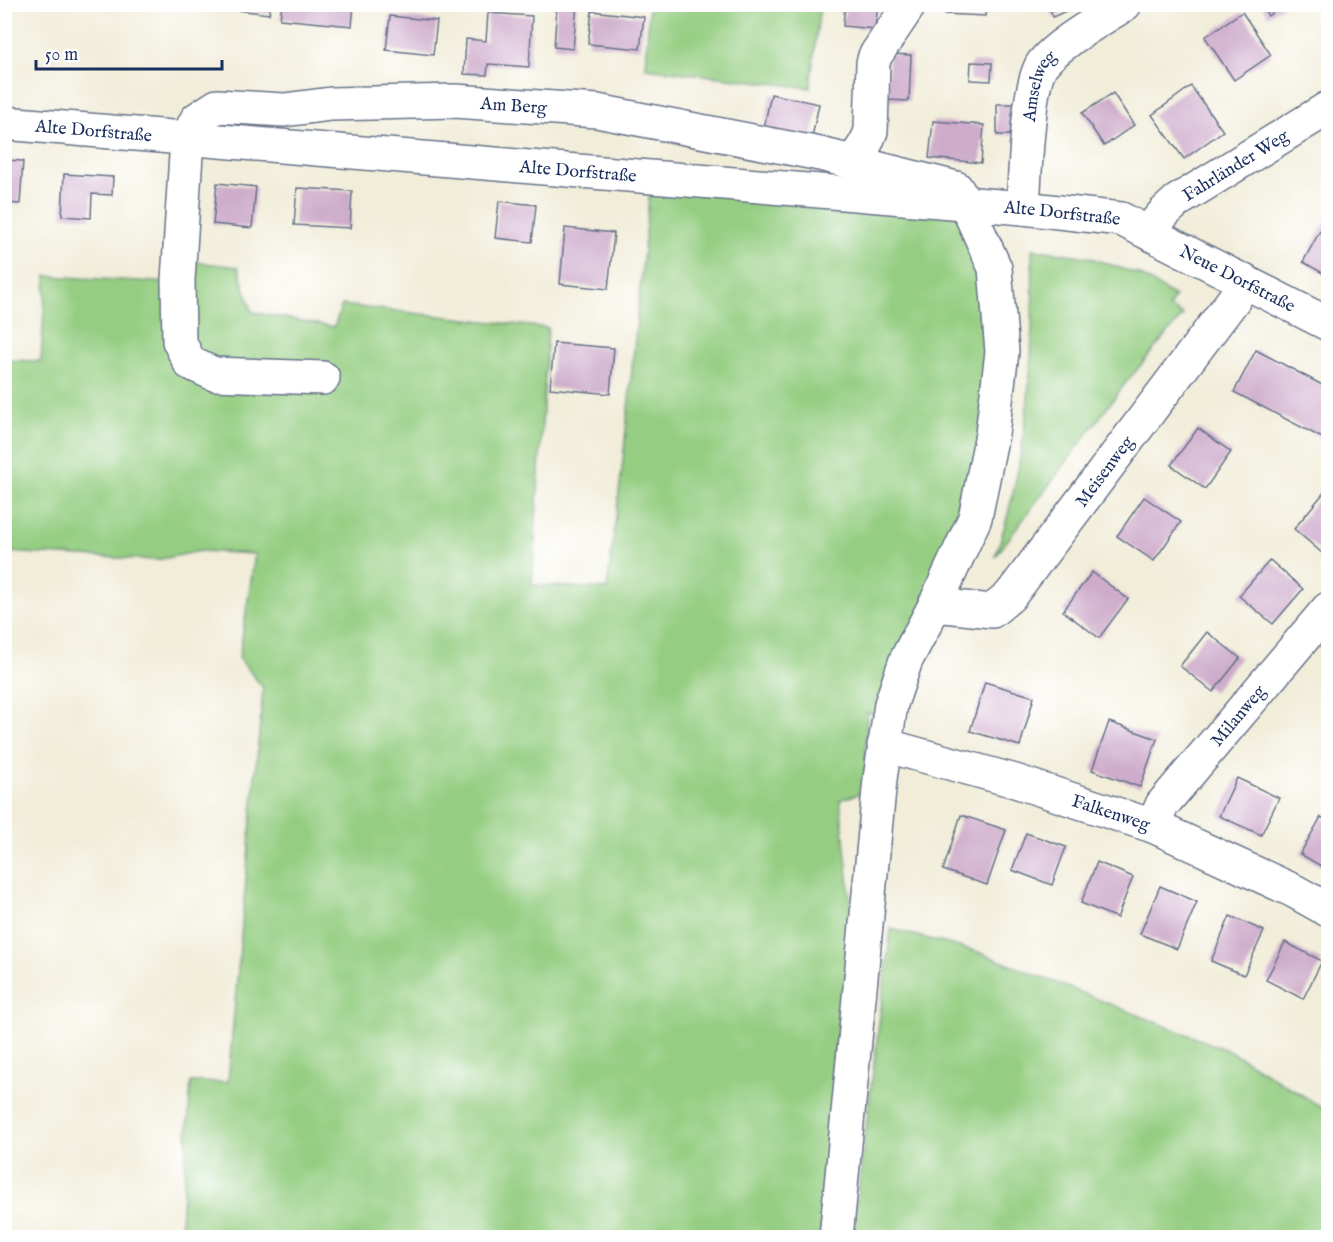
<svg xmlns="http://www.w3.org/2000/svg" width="1333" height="1242" font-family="'IM FELL English',serif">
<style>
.green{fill:#95ce82;stroke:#587e70;stroke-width:1.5}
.building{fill:#ceabcb}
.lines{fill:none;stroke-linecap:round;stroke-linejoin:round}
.minor-casing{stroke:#667289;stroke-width:36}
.minor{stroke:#fff;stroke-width:33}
.labels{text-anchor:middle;stroke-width:4.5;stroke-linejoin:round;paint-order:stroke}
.street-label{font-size:18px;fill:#1b2f5e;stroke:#fff}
</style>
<rect width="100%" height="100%" fill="#fff"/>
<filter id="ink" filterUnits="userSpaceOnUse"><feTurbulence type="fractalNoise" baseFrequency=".0167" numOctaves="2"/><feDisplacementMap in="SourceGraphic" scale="12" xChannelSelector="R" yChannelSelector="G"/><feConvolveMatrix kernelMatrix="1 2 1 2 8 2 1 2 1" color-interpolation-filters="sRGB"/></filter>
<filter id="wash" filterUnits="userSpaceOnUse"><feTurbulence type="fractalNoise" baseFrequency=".008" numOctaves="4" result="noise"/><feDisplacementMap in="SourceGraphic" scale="24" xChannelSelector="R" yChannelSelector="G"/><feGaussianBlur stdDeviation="1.35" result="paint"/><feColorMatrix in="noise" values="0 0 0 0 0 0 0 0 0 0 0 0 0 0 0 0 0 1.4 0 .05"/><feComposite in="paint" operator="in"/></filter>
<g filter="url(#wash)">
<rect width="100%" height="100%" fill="#f1edd9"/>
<g class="green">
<path d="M649 4 820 5 810 88 646 68Z"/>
<path d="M650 187 958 212 990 269 979 484 881 717 867 712 864 792 840 800 853 923 820 1237H180L191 1082H228L263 688 239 658 255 554 200 551 157 560 5 552 4 360 41 361 46 276 174 283 188 261 238 267 252 312 334 327 342 305 548 328 532 585 607 589 623 460Z"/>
<path d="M1032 249 1088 257 1140 275 1175 297 1169 307 1183 315 1124 385 995 557C1029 458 1035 353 1032 249Z"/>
<path d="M891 929 978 952 1232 1052 1328 1111V1237L852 1238Z"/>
</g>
<g id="blocks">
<g class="building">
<path d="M239 4H271L269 14 238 10Z"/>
<path d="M282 4H354L352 26 280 19Z"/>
<path d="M557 4H577L573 49 554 47Z"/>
<path d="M845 4H878L875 29 843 26Z"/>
<path d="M943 4H986L985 16 943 14Z"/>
<path d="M1048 4H1081L1053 17Z"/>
<path d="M1261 4H1285L1268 16Z"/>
<path d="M592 11 644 17 640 49 588 44Z"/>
<path d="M1242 12 1271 55 1234 80 1205 37Z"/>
<path d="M488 13 532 16 529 67 488 64 487 75 464 74 466 39 486 41Z"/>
<path d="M390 16 437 21 433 55 386 50Z"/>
<path d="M889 54 911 55 909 101 887 100Z"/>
<path d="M971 62 992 63 991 81 970 80Z"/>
<path d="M1191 86 1223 131 1184 159 1152 115Z"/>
<path d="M1113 93 1134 125 1104 146 1082 113Z"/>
<path d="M771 94 819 104 811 142 763 132Z"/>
<rect x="997" y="104" width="21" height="31"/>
<path d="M933 121 984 125 981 163 929 158Z"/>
<path d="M4 160 23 161 20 204 4 203Z"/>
<path d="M64 174 113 177 112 195 92 194 91 218 62 216Z"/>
<path d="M217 183 256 187 252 228 213 224Z"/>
<path d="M297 188 352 191 350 228 294 225Z"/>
<path d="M499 201 536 205 532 242 495 238Z"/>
<path d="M1326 220 1328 221V276L1303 262Z"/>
<path d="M565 228 614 233 608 289 560 284Z"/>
<path d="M554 343 614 348 610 394 550 388Z"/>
<path d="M1256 350 1328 388V441L1234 392Z"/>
<path d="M1198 428 1231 452 1205 489 1171 465Z"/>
<path d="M1326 490 1328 493V558L1294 529Z"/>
<path d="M1144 497 1181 522 1154 561 1117 536Z"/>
<path d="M1270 560 1303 589 1273 624 1239 596Z"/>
<path d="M1092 572 1128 599 1099 638 1063 611Z"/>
<path d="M1207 632 1240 658 1213 692 1180 666Z"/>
<path d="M985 682 1034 697 1020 746 970 731Z"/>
<path d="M1109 722 1157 739 1140 787 1092 770Z"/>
<path d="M1237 778 1279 798 1261 835 1219 816Z"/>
<path d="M961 815 1006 830 987 885 943 870Z"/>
<path d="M1321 817 1328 821V870L1300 854Z"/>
<path d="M1026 833 1066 847 1052 885 1012 870Z"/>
<path d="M1097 862 1133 877 1117 918 1081 903Z"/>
<path d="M1160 886 1197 902 1177 949 1140 934Z"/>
<path d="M1230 916 1264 931 1244 975 1211 961Z"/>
<path d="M1285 942 1322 961 1303 999 1266 980Z"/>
</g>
</g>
</g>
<g filter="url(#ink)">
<use href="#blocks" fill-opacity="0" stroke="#667289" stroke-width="1.5"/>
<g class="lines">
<defs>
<g id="minor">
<path id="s1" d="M4 123 1023 208 1121 219 1328 324"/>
<path d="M853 162 866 143 871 131 873 63 875 56 910 4"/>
<path id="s2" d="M1023 208C1025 179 1027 83 1043 63 1060 42 1101 20 1125 4"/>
<path id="s3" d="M1148 232 1165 212 1177 201 1328 108"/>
<path id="s4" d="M323 378 214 374 190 363 179 341 178 280 187 139 197 119 217 106 284 110 331 104 455 101 597 111 820 154 956 188 966 204 995 268 1002 352 992 434 975 518 935 605 906 660 891 704 880 779 836 1238"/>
<path id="s5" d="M935 605 992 611 1010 596 1234 299 1244 280"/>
<path id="s6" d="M884 745 1015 781 1153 826 1294 891 1328 910"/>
<path id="s7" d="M1153 826 1162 805 1328 609"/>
</g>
</defs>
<use href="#minor" class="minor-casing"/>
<use href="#minor" class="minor"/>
</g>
</g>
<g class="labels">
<g class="street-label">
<text dy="6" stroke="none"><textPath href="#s2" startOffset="124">Amselweg</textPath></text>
<text dy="6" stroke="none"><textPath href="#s4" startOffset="706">Am Berg</textPath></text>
<text dy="6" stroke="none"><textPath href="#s1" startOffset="90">Alte Dorfstraße</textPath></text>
<text dy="6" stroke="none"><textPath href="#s3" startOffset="111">Fahrländer Weg</textPath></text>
<text dy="6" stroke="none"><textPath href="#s1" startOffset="576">Alte Dorfstraße</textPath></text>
<text dy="6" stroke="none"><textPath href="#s1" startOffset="1062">Alte Dorfstraße</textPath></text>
<text dy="6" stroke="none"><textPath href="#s1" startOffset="1252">Neue Dorfstraße</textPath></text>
<text dy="6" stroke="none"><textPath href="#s5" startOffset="237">Meisenweg</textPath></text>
<text dy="6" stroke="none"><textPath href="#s7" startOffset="140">Milanweg</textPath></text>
<text dy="6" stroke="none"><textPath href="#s6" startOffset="237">Falkenweg</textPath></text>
</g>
</g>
<rect width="1333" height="1242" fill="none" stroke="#fff" stroke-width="24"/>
<path d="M36 60v9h186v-9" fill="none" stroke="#1b2f5e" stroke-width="3"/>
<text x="45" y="60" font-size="18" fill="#1b2f5e" stroke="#ffffff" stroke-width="4.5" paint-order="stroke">50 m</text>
</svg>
